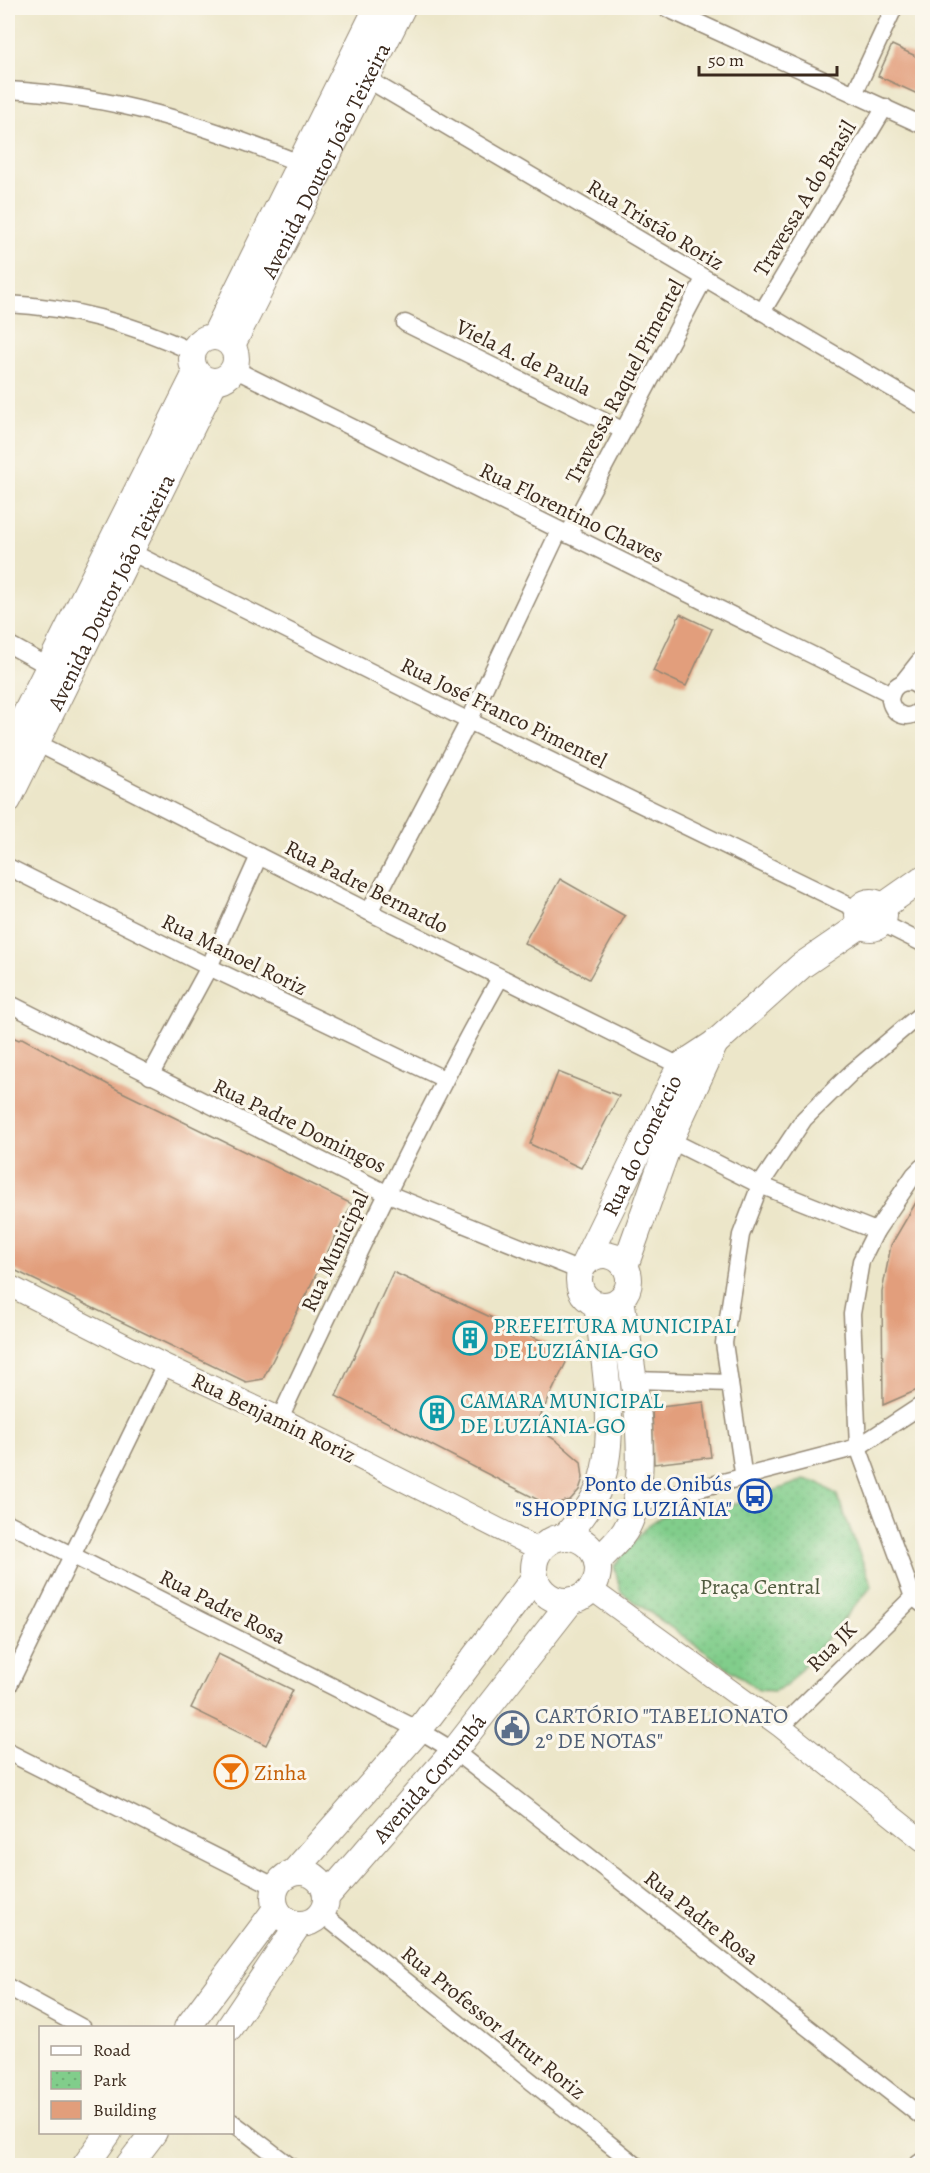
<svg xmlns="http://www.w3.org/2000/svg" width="930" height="2173" font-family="Alegreya,serif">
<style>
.park{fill:url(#park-dots);stroke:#5e7c54;stroke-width:1.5}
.building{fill:#e29e7b}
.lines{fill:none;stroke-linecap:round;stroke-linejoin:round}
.minor-casing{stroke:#948874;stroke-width:19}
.tertiary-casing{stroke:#948874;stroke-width:23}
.primary-casing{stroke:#948874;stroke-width:28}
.minor{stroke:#fff;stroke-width:16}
.tertiary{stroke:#fff;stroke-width:21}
.primary{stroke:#fff;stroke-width:26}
.labels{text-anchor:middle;stroke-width:6;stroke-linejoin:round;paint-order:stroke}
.street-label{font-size:22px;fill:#3b2a1e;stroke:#fbf7ec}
.culture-label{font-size:22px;fill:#0d838f;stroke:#fbf7ec;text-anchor:start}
.transit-label{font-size:22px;fill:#164399;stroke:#fbf7ec;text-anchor:end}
.park-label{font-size:22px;fill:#505b3f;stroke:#fbf7ec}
.service-label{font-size:22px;fill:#4e5e75;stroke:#fbf7ec;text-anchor:start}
.food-label{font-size:22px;fill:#c56008;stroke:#fbf7ec;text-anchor:start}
</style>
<defs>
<pattern id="park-dots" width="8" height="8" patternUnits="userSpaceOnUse" patternTransform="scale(1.5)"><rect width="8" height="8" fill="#81cd8b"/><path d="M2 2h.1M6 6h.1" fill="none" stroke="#70b078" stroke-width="1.8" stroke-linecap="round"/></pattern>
</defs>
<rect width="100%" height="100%" fill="#fbf7ec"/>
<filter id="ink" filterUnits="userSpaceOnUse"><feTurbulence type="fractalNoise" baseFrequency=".0167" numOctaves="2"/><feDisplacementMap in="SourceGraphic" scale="12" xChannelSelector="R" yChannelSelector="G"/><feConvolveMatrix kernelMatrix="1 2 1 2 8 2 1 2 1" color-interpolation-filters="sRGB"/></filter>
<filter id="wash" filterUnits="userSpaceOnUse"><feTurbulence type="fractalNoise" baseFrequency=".008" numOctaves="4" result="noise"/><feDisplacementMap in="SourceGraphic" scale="24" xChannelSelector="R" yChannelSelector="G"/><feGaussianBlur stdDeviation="1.35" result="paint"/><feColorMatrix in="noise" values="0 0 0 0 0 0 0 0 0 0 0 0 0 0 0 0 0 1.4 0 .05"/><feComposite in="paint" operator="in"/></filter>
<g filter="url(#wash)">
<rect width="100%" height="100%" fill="#ece6c9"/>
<path class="park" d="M804 1480 819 1483 837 1495 872 1586 786 1686 774 1691 759 1690 621 1592 614 1566 647 1526 662 1516 740 1503Z"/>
<g id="blocks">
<g class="building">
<path d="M892 45 922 59V96L878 76Z"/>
<path d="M680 614 712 629 686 686 653 671Z"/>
<path d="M560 879 625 916 589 979 524 943Z"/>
<path d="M8 1035 19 1040 22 1038 118 1090 352 1204 263 1379 246 1382 8 1267Z"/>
<path d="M558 1072 619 1096 581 1168 530 1144Z"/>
<path d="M922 1192V1388L883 1405 882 1292 891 1245Z"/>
<path d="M393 1272 570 1354 535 1427 557 1441 581 1462 583 1478 579 1490 570 1500 548 1505 336 1396Z"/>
<path d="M704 1402 711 1457 654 1464 652 1408Z"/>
<path d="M218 1654 293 1690 266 1745 191 1708Z"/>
</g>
</g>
</g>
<g filter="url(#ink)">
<use href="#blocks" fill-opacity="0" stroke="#948874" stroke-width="1.5"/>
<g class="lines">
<defs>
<g id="minor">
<path d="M666 8 922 125"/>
<path d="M367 79 922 406"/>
<path d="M8 90C115 96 200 123 299 163"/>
<path d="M854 94 894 8"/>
<path d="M8 304C73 307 133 324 193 352"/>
<path d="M762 312 885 107"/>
<path d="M405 323 622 430"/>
<path d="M234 369 891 694"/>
<path d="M568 535 704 279"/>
<path d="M131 552 469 721 858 910"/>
<path d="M8 644 48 666"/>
<path d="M903 682 922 658"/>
<path d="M922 691C912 676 892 681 890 700 893 717 912 722 922 707"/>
<path d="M29 739 369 912 680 1066"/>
<path d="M8 867 209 967 444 1079"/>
<path d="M369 912 469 721 559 531"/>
<path d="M882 923 922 943"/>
<path d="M8 1003 386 1193 580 1271"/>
<path d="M150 1076 209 967 259 856"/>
<path d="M670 1140 760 1185 876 1231"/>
<path d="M922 1167 914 1175 876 1231 861 1261 852 1314 858 1447 913 1597 922 1604"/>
<path d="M635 1380 730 1383"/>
<path d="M280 1418C350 1269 420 1121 500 978"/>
<path d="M744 1479 724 1343 741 1235 760 1185 804 1119 852 1072 922 1013"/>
<path d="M635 1505 858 1447 922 1405"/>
<path d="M8 1523 419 1730 454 1751 922 2117"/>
<path d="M8 1687 165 1365"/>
<path d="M781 1727 913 1597"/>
<path d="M8 1752 276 1887"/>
<path d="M322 1914 637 2166"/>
<path d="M8 1987 83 2028"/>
<path d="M232 2122 290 2166"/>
<path d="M915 2166 922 2161"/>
</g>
<g id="tertiary">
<path d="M8 1285 165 1365 280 1418 540 1550"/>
<path d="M591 1589 781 1727 922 1840"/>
</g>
<g id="primary">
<circle cx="214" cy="359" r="22"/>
<path d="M214 337 377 8"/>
<path id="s1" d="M232 345 402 8"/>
<path d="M8 749 196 373"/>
<path id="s2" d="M8 800 214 382"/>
<circle cx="871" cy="915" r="13"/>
<path d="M882 907 922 879"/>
<circle cx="604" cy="1280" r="25"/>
<path id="s3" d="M584 1264 680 1066 715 1043 801 966 861 925"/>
<path d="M625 1266 670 1140 715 1043"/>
<path d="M565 1537C577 1523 589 1509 597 1492 620 1443 604 1357 597 1305"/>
<circle cx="566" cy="1569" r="32"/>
<path d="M597 1562C606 1552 618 1542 625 1531 656 1481 630 1356 621 1299"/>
<circle cx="300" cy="1898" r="26"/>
<path d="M294 1872 419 1730 535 1577"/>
<path id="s4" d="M327 1896 454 1751 572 1600"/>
<path d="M187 2028 276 1909"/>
<path d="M229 2028 298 1925"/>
<path d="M85 2166 109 2132"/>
<path d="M128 2166 154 2132"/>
</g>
</defs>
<use href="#minor" class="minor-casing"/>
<use href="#tertiary" class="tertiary-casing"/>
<use href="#primary" class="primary-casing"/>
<use href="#minor" class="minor"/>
<use href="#tertiary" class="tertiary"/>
<use href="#primary" class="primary"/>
</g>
</g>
<defs>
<symbol id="building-ring" viewBox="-11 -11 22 22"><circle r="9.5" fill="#fbf7ec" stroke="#0f9aa8" stroke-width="1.5"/><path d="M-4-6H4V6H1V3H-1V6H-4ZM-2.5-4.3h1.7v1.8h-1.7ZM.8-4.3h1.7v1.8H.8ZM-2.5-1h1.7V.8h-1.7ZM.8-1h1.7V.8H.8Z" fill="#0f9aa8"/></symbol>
<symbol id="bus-ring" viewBox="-11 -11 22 22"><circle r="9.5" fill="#fbf7ec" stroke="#1a4fb4" stroke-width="1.5"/><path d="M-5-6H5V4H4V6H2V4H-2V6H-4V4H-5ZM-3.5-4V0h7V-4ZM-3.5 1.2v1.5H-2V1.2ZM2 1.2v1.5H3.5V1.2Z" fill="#1a4fb4"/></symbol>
<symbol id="civic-ring" viewBox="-11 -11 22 22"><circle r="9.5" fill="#fbf7ec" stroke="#5c6f8a" stroke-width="1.5"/><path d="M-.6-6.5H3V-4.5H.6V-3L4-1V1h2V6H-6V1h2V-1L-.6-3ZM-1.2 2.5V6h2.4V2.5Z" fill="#5c6f8a"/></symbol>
<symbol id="bar-ring" viewBox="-11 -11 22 22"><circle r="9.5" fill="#fbf7ec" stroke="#e8710a" stroke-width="1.5"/><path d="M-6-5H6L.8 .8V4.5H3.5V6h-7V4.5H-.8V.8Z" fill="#e8710a"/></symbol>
</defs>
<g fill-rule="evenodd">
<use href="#building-ring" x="451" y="1319" width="38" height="38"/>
<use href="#building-ring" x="418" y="1394" width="38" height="38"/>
<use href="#bus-ring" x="736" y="1477" width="38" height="38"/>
<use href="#civic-ring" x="493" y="1709" width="38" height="38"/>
<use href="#bar-ring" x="212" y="1753" width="38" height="38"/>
</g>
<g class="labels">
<g class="street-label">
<text dy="8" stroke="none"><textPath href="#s1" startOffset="207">Avenida Doutor João Teixeira</textPath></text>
<text transform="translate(804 198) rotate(-59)" y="8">Travessa A do Brasil</text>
<text transform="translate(656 224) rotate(31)" y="8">Rua Tristão Roriz</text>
<text transform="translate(524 357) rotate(26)" y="8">Viela A. de Paula</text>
<text transform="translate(624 381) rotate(-62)" y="8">Travessa Raquel Pimentel</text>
<text transform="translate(572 512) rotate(26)" y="8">Rua Florentino Chaves</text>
<text dy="8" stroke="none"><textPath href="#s2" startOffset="232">Avenida Doutor João Teixeira</textPath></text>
<text transform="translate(504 712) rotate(26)" y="8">Rua José Franco Pimentel</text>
<text transform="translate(367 886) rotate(27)" y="8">Rua Padre Bernardo</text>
<text transform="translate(235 954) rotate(26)" y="8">Rua Manoel Roriz</text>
<text transform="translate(300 1125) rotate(26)" y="8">Rua Padre Domingos</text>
<text dy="8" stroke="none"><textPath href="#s3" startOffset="132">Rua do Comércio</textPath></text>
<text transform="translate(334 1251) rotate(-65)" y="8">Rua Municipal</text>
<text transform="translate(274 1417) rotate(26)" y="8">Rua Benjamin Roriz</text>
<text transform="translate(223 1606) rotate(27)" y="8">Rua Padre Rosa</text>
<text transform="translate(831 1646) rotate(-45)" y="8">Rua JK</text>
<text dy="8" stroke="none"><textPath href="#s4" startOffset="156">Avenida Corumbá</textPath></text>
<text transform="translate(702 1917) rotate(38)" y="8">Rua Padre Rosa</text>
<text transform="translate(494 2022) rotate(39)" y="8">Rua Professor Artur Roriz</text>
</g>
<g class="culture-label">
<text x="493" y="1333">PREFEITURA MUNICIPAL<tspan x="493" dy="25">DE LUZIÂNIA-GO</tspan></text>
<text x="460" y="1408">CAMARA MUNICIPAL<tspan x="460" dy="25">DE LUZIÂNIA-GO</tspan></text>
</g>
<g class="transit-label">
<text x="732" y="1491">Ponto de Onibús<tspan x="732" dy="25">"SHOPPING LUZIÂNIA"</tspan></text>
</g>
<g class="park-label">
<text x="760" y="1594">Praça Central</text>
</g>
<g class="service-label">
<text x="535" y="1723">CARTÓRIO "TABELIONATO<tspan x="535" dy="25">2º DE NOTAS"</tspan></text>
</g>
<g class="food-label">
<text x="254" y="1780">Zinha</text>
</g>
</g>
<rect width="930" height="2173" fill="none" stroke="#fbf7ec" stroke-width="30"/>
<rect x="39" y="2026" width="195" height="108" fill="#fbf7ec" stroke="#aea59a" stroke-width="1.5"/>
<rect x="51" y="2046" width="30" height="9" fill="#ffffff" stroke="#aea59a" stroke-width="1.5"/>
<text x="93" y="2056" font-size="18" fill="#3b2a1e">Road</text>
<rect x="51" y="2071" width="30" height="18" fill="url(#park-dots)" stroke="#aea59a" stroke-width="1.5"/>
<text x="93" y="2086" font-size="18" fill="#3b2a1e">Park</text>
<rect x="51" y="2101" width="30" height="18" fill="#e29e7b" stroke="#aea59a" stroke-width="1.5"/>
<text x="93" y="2116" font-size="18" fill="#3b2a1e">Building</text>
<path d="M699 66v9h138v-9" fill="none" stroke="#3b2a1e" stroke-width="3"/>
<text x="708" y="66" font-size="18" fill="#3b2a1e" stroke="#fbf7ec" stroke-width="4.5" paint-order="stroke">50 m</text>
</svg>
